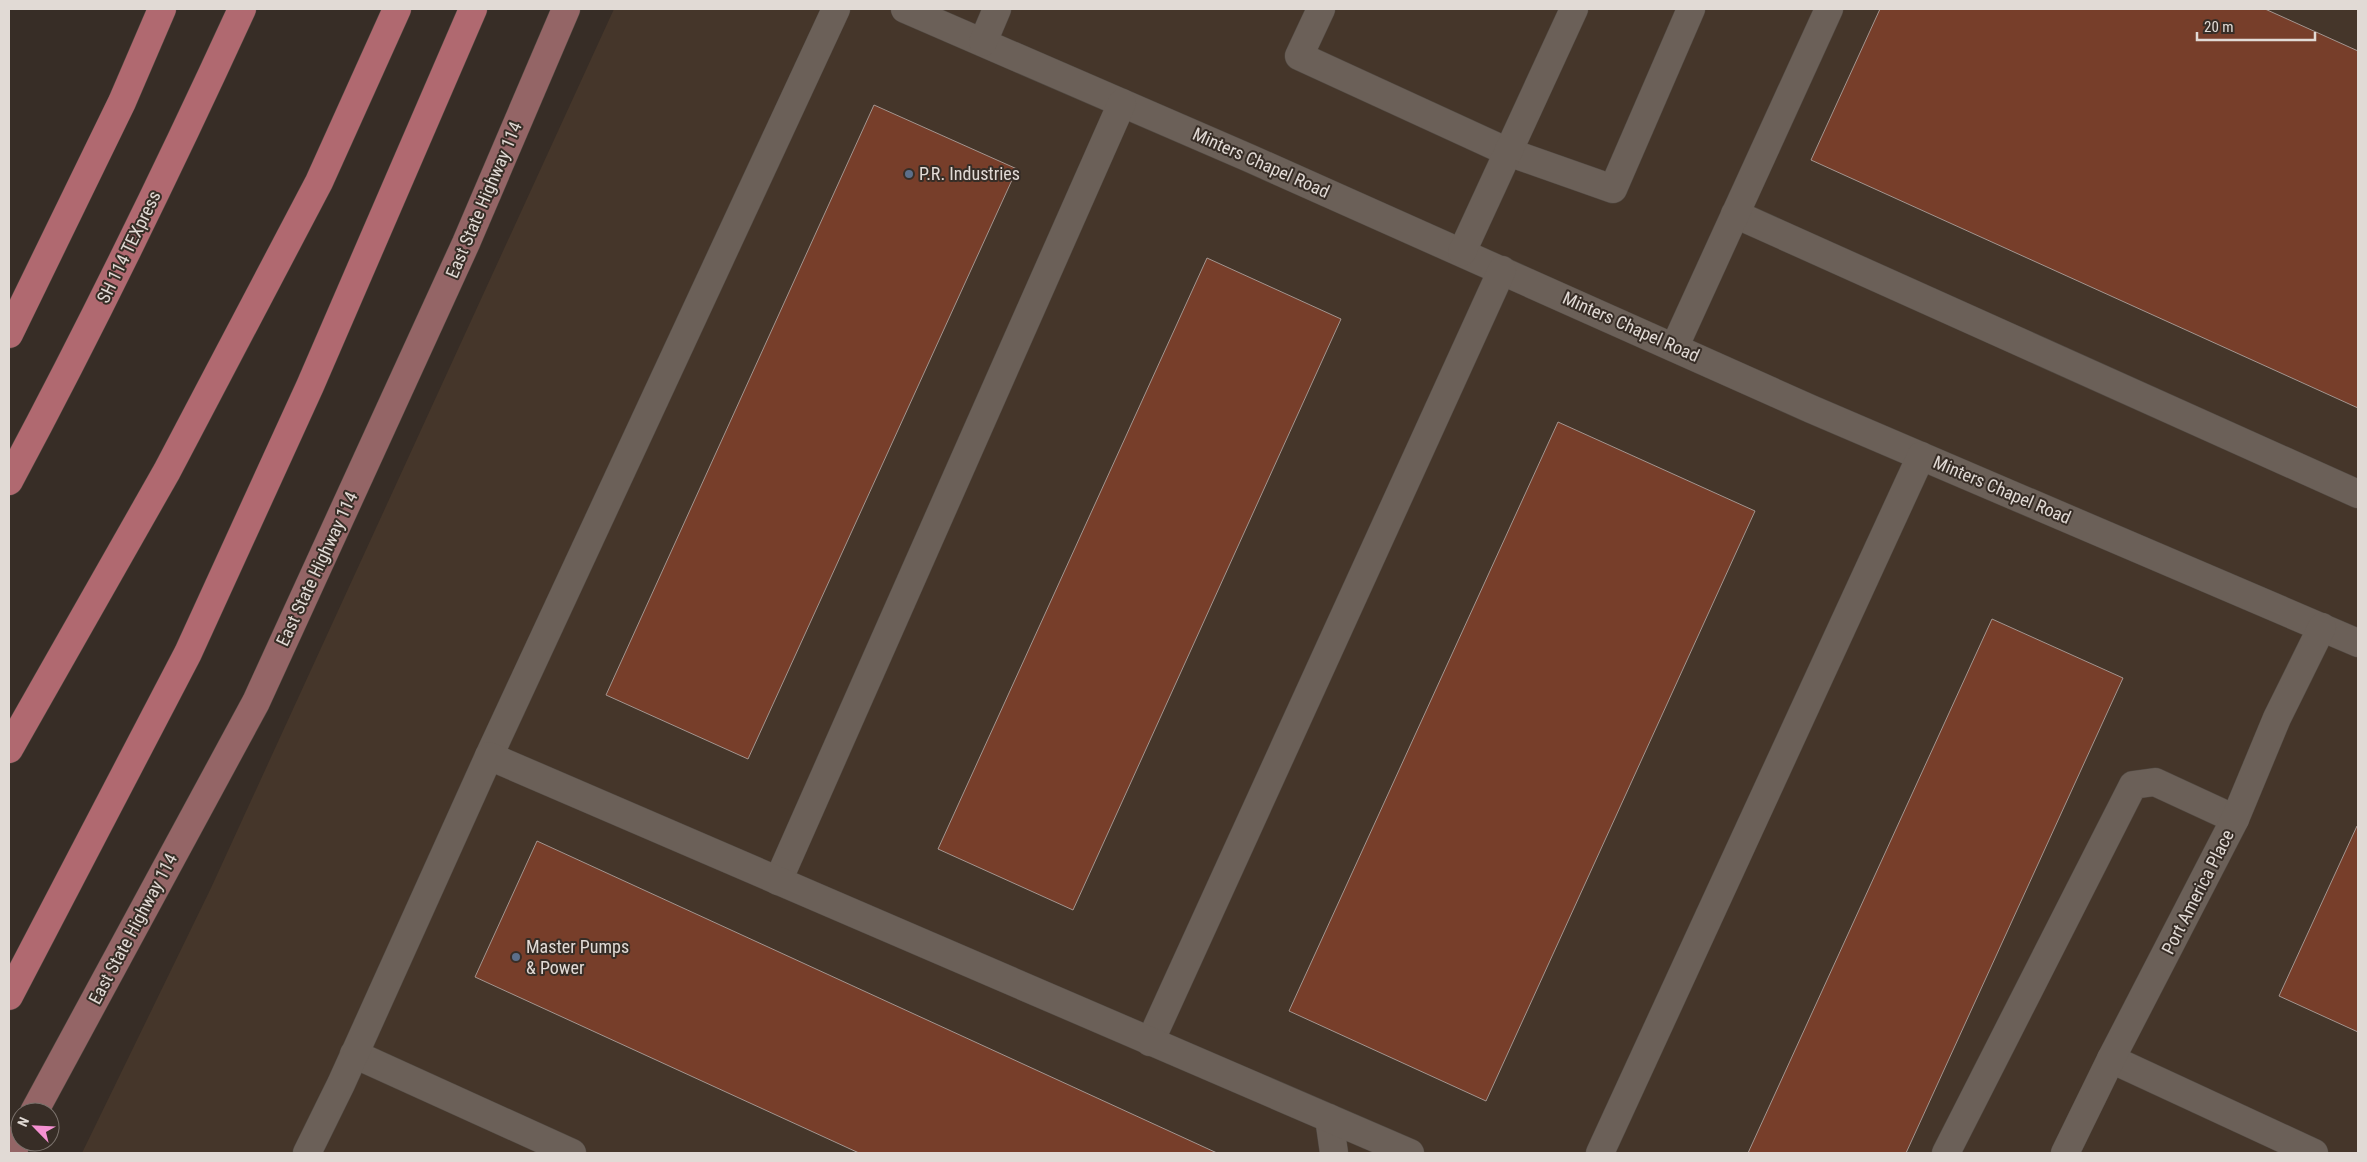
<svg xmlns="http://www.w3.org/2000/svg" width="2367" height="1162" font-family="'Roboto Condensed',sans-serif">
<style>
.built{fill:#45362a}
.building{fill:#773e2a;stroke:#a3958f}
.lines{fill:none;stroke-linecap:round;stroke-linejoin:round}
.minor-casing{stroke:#514942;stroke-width:29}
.major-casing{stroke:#514942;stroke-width:29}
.highway-casing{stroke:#514942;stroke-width:29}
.minor{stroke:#6b6058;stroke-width:28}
.major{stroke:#946566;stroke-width:28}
.highway{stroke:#b06970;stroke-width:28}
.service-dot{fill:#5c6f8a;stroke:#372d26;stroke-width:2}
.labels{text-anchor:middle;stroke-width:4;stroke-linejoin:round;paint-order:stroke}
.street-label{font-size:18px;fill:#e1dad5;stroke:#372d26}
.poi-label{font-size:18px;fill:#e1dad5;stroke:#372d26;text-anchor:start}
</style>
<rect width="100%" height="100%" fill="#372d26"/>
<path class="built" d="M614 9H2358V1153H82L211 888Z"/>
<g class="building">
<path d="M1880 9H2265L2358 51V408L1811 160Z"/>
<path d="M874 105 1017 169 748 759 606 695Z"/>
<path d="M1207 258 1341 319 1073 910 938 849Z"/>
<path d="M1558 422 1755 511 1486 1101 1289 1011Z"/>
<path d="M1992 619 2123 678 1906 1153H1748Z"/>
<path d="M2357 826H2358V1032L2279 996Z"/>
<path d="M537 841 1217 1153H859L475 977Z"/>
</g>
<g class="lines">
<defs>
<g id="minor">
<path d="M905 9 1249 158 1811 409 2358 643"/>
<path d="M1321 9 1299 56 1508 152 1613 189 1691 9"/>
<path d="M983 42 997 9"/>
<path d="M1735 214 2358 494"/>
<path d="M1462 252 1574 9"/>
<path d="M1675 346 1829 9"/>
<path d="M489 756 836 9"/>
<path d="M778 881 1122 103"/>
<path d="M1150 1042 1502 270"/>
<path d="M354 1054 572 1153"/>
<path d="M2111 1059 2314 1153"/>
<path d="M1329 1118 1334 1153"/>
<path d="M307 1153 341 1084 489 756 1410 1153"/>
<path d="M1600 1153 1921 456"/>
<path d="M1946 1153 2133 785 2155 782 2235 819"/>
<path d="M2065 1153 2111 1059 2235 819 2277 718 2322 627"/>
</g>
<g id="major">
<path d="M34 1112 256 702 466 243 566 9"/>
<path d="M11 1153 20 1137"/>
</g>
<g id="highway">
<path d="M9 334 122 102 162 9"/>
<path d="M9 481C92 326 169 168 242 9"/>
<path d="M9 749 167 471 319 182 397 9"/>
<path d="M9 996 188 653 310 386 473 9"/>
</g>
</defs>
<use href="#minor" class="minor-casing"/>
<use href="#major" class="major-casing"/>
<use href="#highway" class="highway-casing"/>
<use href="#minor" class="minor"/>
<use href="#major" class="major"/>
<use href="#highway" class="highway"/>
</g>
<g class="service-dot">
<circle cx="909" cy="174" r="5"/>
<circle cx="516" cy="957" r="5"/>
</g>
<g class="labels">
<g class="street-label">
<text transform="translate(1261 163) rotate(24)" y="6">Minters Chapel Road</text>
<text transform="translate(484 200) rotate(-67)" y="6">East State Highway 114</text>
<text transform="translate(129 247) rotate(-64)" y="6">SH 114 TEXpress</text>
<text transform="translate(1631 327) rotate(24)" y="6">Minters Chapel Road</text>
<text transform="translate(2002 490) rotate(23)" y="6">Minters Chapel Road</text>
<text transform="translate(317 569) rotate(-65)" y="6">East State Highway 114</text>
<text transform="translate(2198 892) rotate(-63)" y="6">Port America Place</text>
<text transform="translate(133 929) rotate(-62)" y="6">East State Highway 114</text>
</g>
<g class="poi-label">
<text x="919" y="180">P.R. Industries</text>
<text x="526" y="953">Master Pumps<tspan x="526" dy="21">&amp; Power</tspan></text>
</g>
</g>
<rect width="2367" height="1162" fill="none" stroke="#e1dad5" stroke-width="20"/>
<g transform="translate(35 1127) rotate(294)"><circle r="24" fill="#372d26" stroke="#7b726c"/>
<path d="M0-4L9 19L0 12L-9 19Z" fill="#f591d2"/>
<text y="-8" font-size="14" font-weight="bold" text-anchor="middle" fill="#e1dad5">N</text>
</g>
<path d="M2197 32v8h118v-8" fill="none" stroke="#e1dad5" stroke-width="2.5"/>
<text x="2204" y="32" font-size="15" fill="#e1dad5" stroke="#372d26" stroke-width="4" paint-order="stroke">20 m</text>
</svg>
